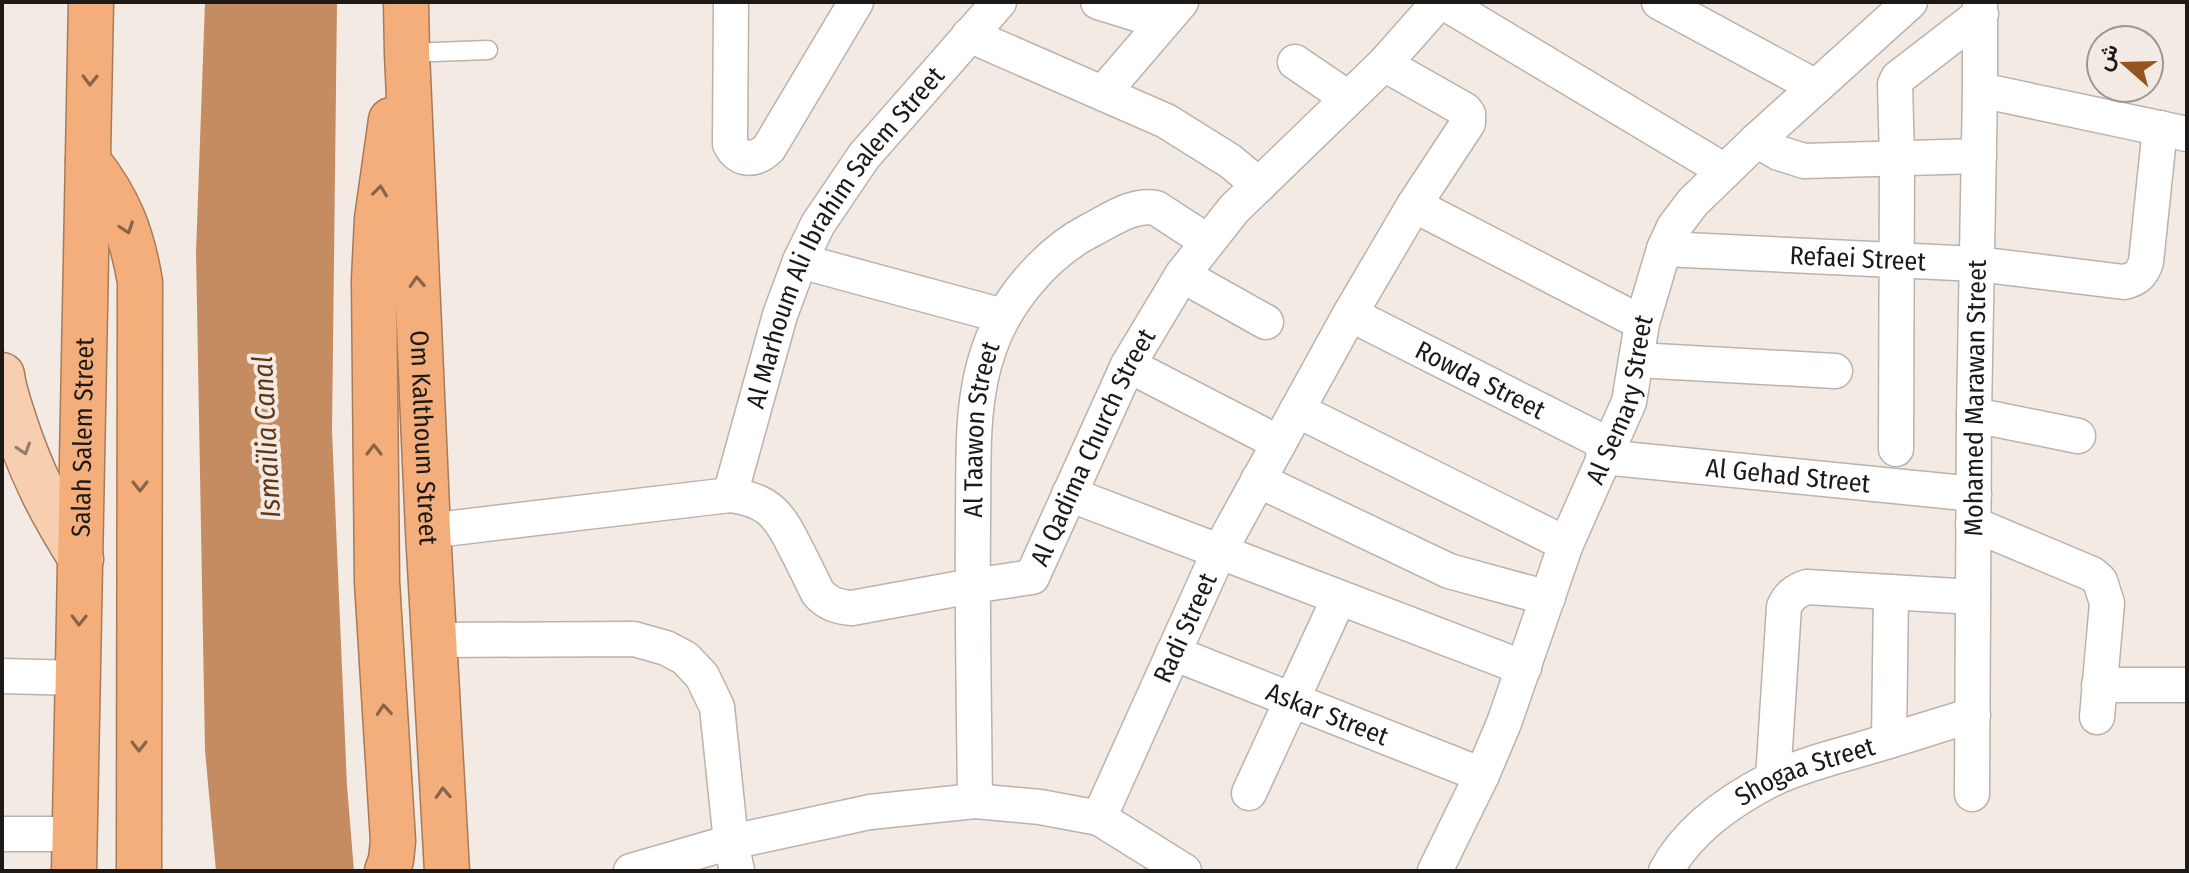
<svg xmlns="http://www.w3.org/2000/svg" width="2189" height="873" font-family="'Fira Sans Condensed',Vazirmatn,sans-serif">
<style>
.water{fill:#c58c61}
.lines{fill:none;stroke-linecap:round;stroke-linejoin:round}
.lane-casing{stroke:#bbb2ac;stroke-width:21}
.street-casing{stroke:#bbb2ac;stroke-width:37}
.primary-casing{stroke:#a87a58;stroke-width:47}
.highway-casing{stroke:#a87a58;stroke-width:47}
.lane{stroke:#fff;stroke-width:18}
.street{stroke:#fff;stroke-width:34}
.primary{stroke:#f8ceb0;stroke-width:44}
.highway{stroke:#f4ae7b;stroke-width:44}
.oneway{stroke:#886449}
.oneway2{stroke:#957d6b}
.labels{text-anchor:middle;stroke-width:8;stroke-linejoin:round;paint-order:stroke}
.street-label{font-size:26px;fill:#1c1917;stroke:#f3eae4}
.water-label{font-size:28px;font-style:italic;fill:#5f3716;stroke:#f3eae4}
</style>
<rect width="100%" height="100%" fill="#f3eae4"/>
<path class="water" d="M205 2H337L332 431 347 786 354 871H216L205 750 196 252Z"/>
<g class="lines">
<defs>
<path id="lane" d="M407 53 488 50"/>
<g id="street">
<path d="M731 2 730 144C739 162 756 161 769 148L856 2"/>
<path d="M1098 2 1163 22"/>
<path d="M1443 2 1725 171"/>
<path d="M1659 2 1816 87"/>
<path d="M969 35 1166 121 1230 161 1259 185"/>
<path d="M1295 62 1348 98"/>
<path d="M1980 90 2187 134"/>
<path d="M1103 93 1181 2"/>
<path d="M1757 140 1779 153 1804 161 1979 156"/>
<path d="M1414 205 1642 323"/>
<path id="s1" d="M1664 249 1977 264 2124 282C2137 279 2142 274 2146 262L2160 128"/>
<path d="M800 261 1003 316"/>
<path d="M1182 275 1266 322"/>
<path id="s2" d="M1350 314 1609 445"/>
<path d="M1637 360 1835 371"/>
<path d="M1128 365 1279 443"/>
<path d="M1297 410 1566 544"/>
<path d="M1974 415 2078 436"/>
<path d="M1896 449 1897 158 1895 84 1898 78 1981 14"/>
<path id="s3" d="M1603 457 1974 494"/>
<path d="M1258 480 1449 571 1548 598"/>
<path d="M1069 494 1524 668"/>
<path id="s4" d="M730 495 780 315 800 261 818 224 864 156 999 2"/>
<path d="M1973 524 2092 574 2100 581 2107 603 2097 717"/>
<path id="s5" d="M428 531 730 495C768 500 779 514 795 547 803 562 810 577 818 593 828 604 838 607 852 608L972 586 1032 577 1128 365 1182 275 1234 209 1384 64 1439 2"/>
<path d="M435 640 634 639 666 648 685 658 702 676 717 707 731 842 737 871"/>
<path id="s6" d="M1173 653 1482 775"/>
<path d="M2 676 78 678"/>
<path d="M2099 685H2187"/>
<path d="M1889 741 1891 592"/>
<path d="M1773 779 1784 607C1789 596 1795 591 1807 587L1973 597"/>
<path d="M1249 793 1339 598"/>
<path id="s7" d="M1972 794 1974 415 1980 90V2"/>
<path id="s8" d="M975 801C974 706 972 612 973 517 974 460 970 403 989 349 1005 302 1045 254 1089 231 1109 221 1133 203 1156 208L1207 241"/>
<path d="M1099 818 1184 871"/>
<path d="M2 834H74"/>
<path id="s9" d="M631 871 731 842 870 812 975 801 1040 807 1099 818 1219 552 1350 314 1414 205 1468 123V114L1465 110 1384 64"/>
<path id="s10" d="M1435 871 1482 775 1504 723 1566 544 1629 402 1642 323 1664 249 1674 227 1693 202 1757 140 1910 2"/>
<path id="s11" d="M1666 871C1688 830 1731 800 1772 779 1804 764 1839 756 1872 746 1906 736 1939 725 1973 715"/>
</g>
<path id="primary" d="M2 375C4 392 10 407 15 423 32 475 52 513 81 559"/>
<g id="highway">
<path id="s12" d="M406 2 407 53 428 531 447 871"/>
<path d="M88 161C119 200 132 234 140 282L139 871"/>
<path id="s13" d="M74 871 91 2"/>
<path d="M387 871 391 860 393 841 377 582 374 280 377 219 391 120"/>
</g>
</defs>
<use href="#lane" class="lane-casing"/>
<use href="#street" class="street-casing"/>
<use href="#primary" class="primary-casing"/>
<use href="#highway" class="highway-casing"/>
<use href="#lane" class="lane"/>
<use href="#street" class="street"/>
<use href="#primary" class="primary"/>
<use href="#highway" class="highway"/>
</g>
<defs><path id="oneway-chevron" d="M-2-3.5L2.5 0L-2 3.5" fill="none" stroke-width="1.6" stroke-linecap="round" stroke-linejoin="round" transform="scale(2)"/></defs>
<g class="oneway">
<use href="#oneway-chevron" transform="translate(90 80) rotate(91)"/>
<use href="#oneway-chevron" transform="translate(380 191) rotate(-83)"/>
<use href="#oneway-chevron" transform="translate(127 228) rotate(71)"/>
<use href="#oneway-chevron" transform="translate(417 282) rotate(-93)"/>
<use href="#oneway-chevron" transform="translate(374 450) rotate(-90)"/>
<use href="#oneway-chevron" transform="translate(140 486) rotate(90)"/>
<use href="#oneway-chevron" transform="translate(79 620) rotate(91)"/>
<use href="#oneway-chevron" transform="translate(384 710) rotate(-94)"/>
<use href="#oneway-chevron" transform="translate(139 746) rotate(90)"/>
<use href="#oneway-chevron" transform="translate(443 793) rotate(-93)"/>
</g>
<use class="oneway2" href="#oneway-chevron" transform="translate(24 449) rotate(72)"/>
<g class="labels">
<g class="street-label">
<text dy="9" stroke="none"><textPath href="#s4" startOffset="286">Al Marhoum Ali Ibrahim Salem Street</textPath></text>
<text dy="9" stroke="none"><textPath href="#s1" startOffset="194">Refaei Street</textPath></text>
<text dy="9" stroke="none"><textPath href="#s2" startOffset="146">Rowda Street</textPath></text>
<text dy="9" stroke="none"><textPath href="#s7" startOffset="396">Mohamed Marawan Street</textPath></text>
<text dy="9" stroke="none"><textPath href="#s10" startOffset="508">Al Semary Street</textPath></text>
<text dy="9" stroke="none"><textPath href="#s8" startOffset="372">Al Taawon Street</textPath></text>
<text dy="9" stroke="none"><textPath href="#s13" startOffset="434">Salah Salem Street</textPath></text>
<text dy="9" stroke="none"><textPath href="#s12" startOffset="436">Om Kalthoum Street</textPath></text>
<text dy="9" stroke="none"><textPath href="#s5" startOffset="808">Al Qadima Church Street</textPath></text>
<text dy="9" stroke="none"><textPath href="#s3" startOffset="186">Al Gehad Street</textPath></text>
<text dy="9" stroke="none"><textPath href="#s9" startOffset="686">Radi Street</textPath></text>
<text dy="9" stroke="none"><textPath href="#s6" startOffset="166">Askar Street</textPath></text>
<text dy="9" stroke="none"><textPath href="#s11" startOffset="176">Shogaa Street</textPath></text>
</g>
<g class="water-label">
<text transform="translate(266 437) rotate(-93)" y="10">Ismaïlia Canal</text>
</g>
</g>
<rect width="2189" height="873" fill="none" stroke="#1c1917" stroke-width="8"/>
<g transform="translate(2125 64) rotate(290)"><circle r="38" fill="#f3eae4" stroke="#9d9692" stroke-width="2"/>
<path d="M0-6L14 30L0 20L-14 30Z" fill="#95551e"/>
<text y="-12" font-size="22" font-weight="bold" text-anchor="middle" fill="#1c1917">ش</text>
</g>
</svg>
